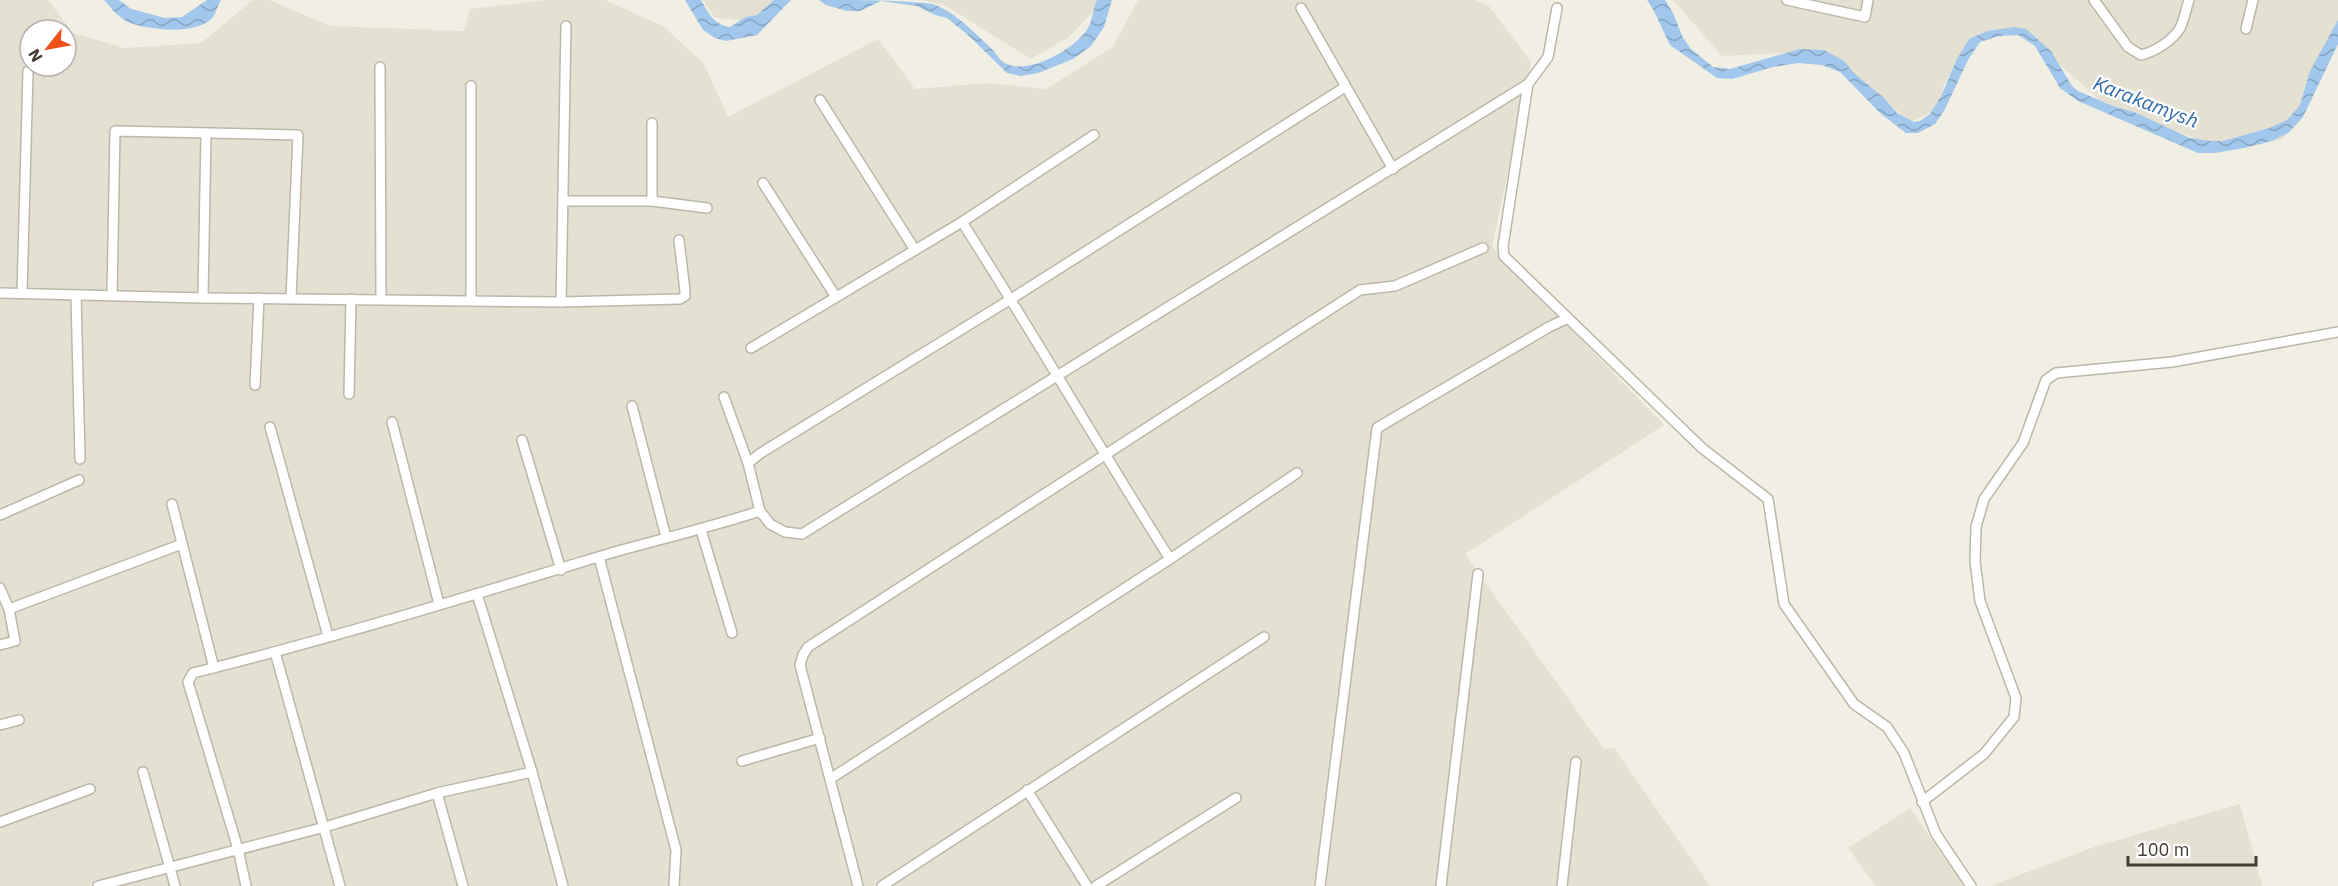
<svg xmlns="http://www.w3.org/2000/svg" width="2338" height="886" font-family="'IBM Plex Sans',sans-serif">
<style>
.residential{fill:#e5e1d2;fill-rule:evenodd}
.water{fill:url(#water-waves)}
.lines{fill:none;stroke-linecap:round;stroke-linejoin:round}
.street-casing{stroke:#bcb7a7;stroke-width:12}
.street{stroke:#fff;stroke-width:9}
.labels{text-anchor:middle;stroke-width:4.5;stroke-linejoin:round;paint-order:stroke}
.water-label{font-size:20px;font-style:italic;fill:#336ca9;stroke:#fff}
</style>
<defs>
<pattern id="water-waves" width="16" height="10" patternUnits="userSpaceOnUse" patternTransform="scale(1.5)"><rect width="16" height="10" fill="#a2c7ec"/><path d="M0 5q4-4 8 0t8 0" fill="none" stroke="#86a3c0"/></pattern>
</defs>
<rect width="100%" height="100%" fill="#f1eee4"/>
<g class="residential">
<path d="M0 0H48L73 33 124 48 201 43 253 0H269L331 26 464 31 470 9 546 0H605L663 26 704 64 728 117 878 39 915 89 988 83 1046 89 1113 47 1138 0H1475L1488 5 1531 62 1492 247 1664 425 1465 554 1604 749 1614 748 1710 886H0ZM30 30H66V66H30Z"/>
<path d="M703 0H780L754 22 714 17Z"/>
<path d="M922 0H1104L1069 37 1031 59 946 6Z"/>
<path d="M1673 0H2338V39L2301 120 2281 140 2217 150 2187 135 2111 110 2034 42 2009 32 1965 47 1945 83 1935 110 1911 122 1843 67 1809 52 1722 56Z"/>
<path d="M2240 804 2262 886H1990L2094 847Z"/>
<path d="M1910 808 1964 886H1876L1848 848Z"/>
</g>
<g class="water">
<path d="M104 0H119L131 9 165 18 182 17 207 0H221C218 5 216 12 213 17 198 36 147 30 128 22 118 17 111 8 104 0Z"/>
<path d="M685 0H701C708 13 714 25 730 27L746 17 757 15 774 0H791L757 35 726 41 715 38 703 30Z"/>
<path d="M819 0C849 0 906 0 933 4 957 13 972 31 991 48 996 53 1000 62 1007 64 1030 75 1079 47 1089 26 1093 18 1093 8 1097 0H1112L1104 27 1091 46 1073 59 1038 73 1021 76 1007 73 968 35 947 18 935 15 917 6 881 1 860 11H847L826 5Z"/>
<path d="M1647 0H1665L1673 13 1683 38 1691 49 1713 67 1730 69 1800 49 1824 50 1844 61 1855 74 1884 98 1897 113 1914 122 1920 121 1930 114 1941 96 1957 59 1969 39 1987 31 2014 27 2026 29 2051 51 2072 86 2078 91 2113 106 2134 112 2190 138 2210 141H2223L2269 128 2287 120 2300 105 2310 71 2338 20V44L2303 117 2288 133 2272 141 2244 148 2215 153H2198L2078 101 2060 88 2035 46 2018 35 1999 36 1980 42 1968 60 1945 109 1935 124 1918 133H1906L1881 114 1840 72 1822 65 1798 63 1773 67 1732 79 1717 78 1670 45 1654 11Z"/>
</g>
<g class="lines">
<defs>
<g id="street">
<path d="M1787 0 1865 17 1868 0"/>
<path d="M2094 0 2128 47 2141 55C2155 52 2173 40 2180 28 2184 20 2186 9 2189 0"/>
<path d="M1301 8 1393 169"/>
<path d="M1557 8 1548 57 1528 84 1503 246 1504 256 1702 448 1768 499 1784 604 1854 704 1887 727 1904 753 1936 834 1971 886"/>
<path d="M2246 29 2253 0"/>
<path d="M380 67 381 299"/>
<path d="M471 86V300"/>
<path d="M820 100 915 250"/>
<path d="M763 183 836 297"/>
<path d="M563 201H652V123"/>
<path d="M652 201 707 208"/>
<path d="M962 222C1033 333 1099 447 1170 559"/>
<path d="M0 293 203 298 561 302 680 299 685 296V291L679 240"/>
<path d="M22 293 28 71"/>
<path d="M76 295 80 459"/>
<path d="M112 295 115 131 298 135 291 298"/>
<path d="M203 298 206 133"/>
<path d="M561 302 566 26"/>
<path d="M751 348 962 222 1094 135"/>
<path d="M255 385 259 298"/>
<path d="M349 394 351 299"/>
<path d="M724 397 748 463 760 511 770 524 785 532 802 534 1528 84"/>
<path d="M632 406 666 537"/>
<path d="M392 422 439 604"/>
<path d="M270 427 328 636"/>
<path d="M522 440 561 570"/>
<path d="M748 463 761 453 1011 299 1345 87"/>
<path d="M172 504 214 668"/>
<path d="M0 515 79 480"/>
<path d="M701 530 732 633"/>
<path d="M599 557 676 850 674 886"/>
<path d="M0 588 9 609 15 641 0 645"/>
<path d="M477 594 532 772 563 886"/>
<path d="M9 609 182 544"/>
<path d="M275 652 340 886"/>
<path d="M0 725 19 720"/>
<path d="M742 761 820 738"/>
<path d="M143 772 175 886"/>
<path d="M830 779 1170 559 1297 473"/>
<path d="M1027 790 1087 886"/>
<path d="M437 793 463 886"/>
<path d="M1922 802 1984 754 2014 717 2016 698 1980 601 1975 561 1976 527 1984 499 2023 443 2046 380 2056 373 2172 362 2338 332"/>
<path d="M0 822 90 789"/>
<path d="M98 886 325 827 437 793 532 772"/>
<path d="M246 886 238 849 188 682 193 673C334 638 473 595 611 553 661 539 711 527 760 511"/>
<path d="M858 886 800 665 803 655 808 647 1360 290 1395 286 1483 248"/>
<path d="M882 886 1264 637"/>
<path d="M1096 886 1236 798"/>
<path d="M1320 886 1377 428 1549 327 1568 318"/>
<path d="M1441 886 1478 574"/>
<path d="M1562 886 1576 762"/>
</g>
</defs>
<use href="#street" class="street-casing"/>
<use href="#street" class="street"/>
</g>
<g class="labels">
<g class="water-label">
<text transform="translate(2146 102) rotate(21)" y="7">Karakamysh</text>
</g>
</g>
<g transform="translate(48 48) rotate(239)"><circle r="28" fill="#ffffff" stroke="#b4b2ae" stroke-width="1.5"/>
<path d="M0-4.5L10 22L0 15L-10 22Z" fill="#f0501c"/>
<text y="-9" font-size="16" font-weight="bold" text-anchor="middle" fill="#433e34">N</text>
</g>
<path d="M2128 856v9h128v-9" fill="none" stroke="#433e34" stroke-width="3"/>
<text x="2137" y="856" font-size="18" fill="#433e34" stroke="#ffffff" stroke-width="4.5" paint-order="stroke">100 m</text>
</svg>
